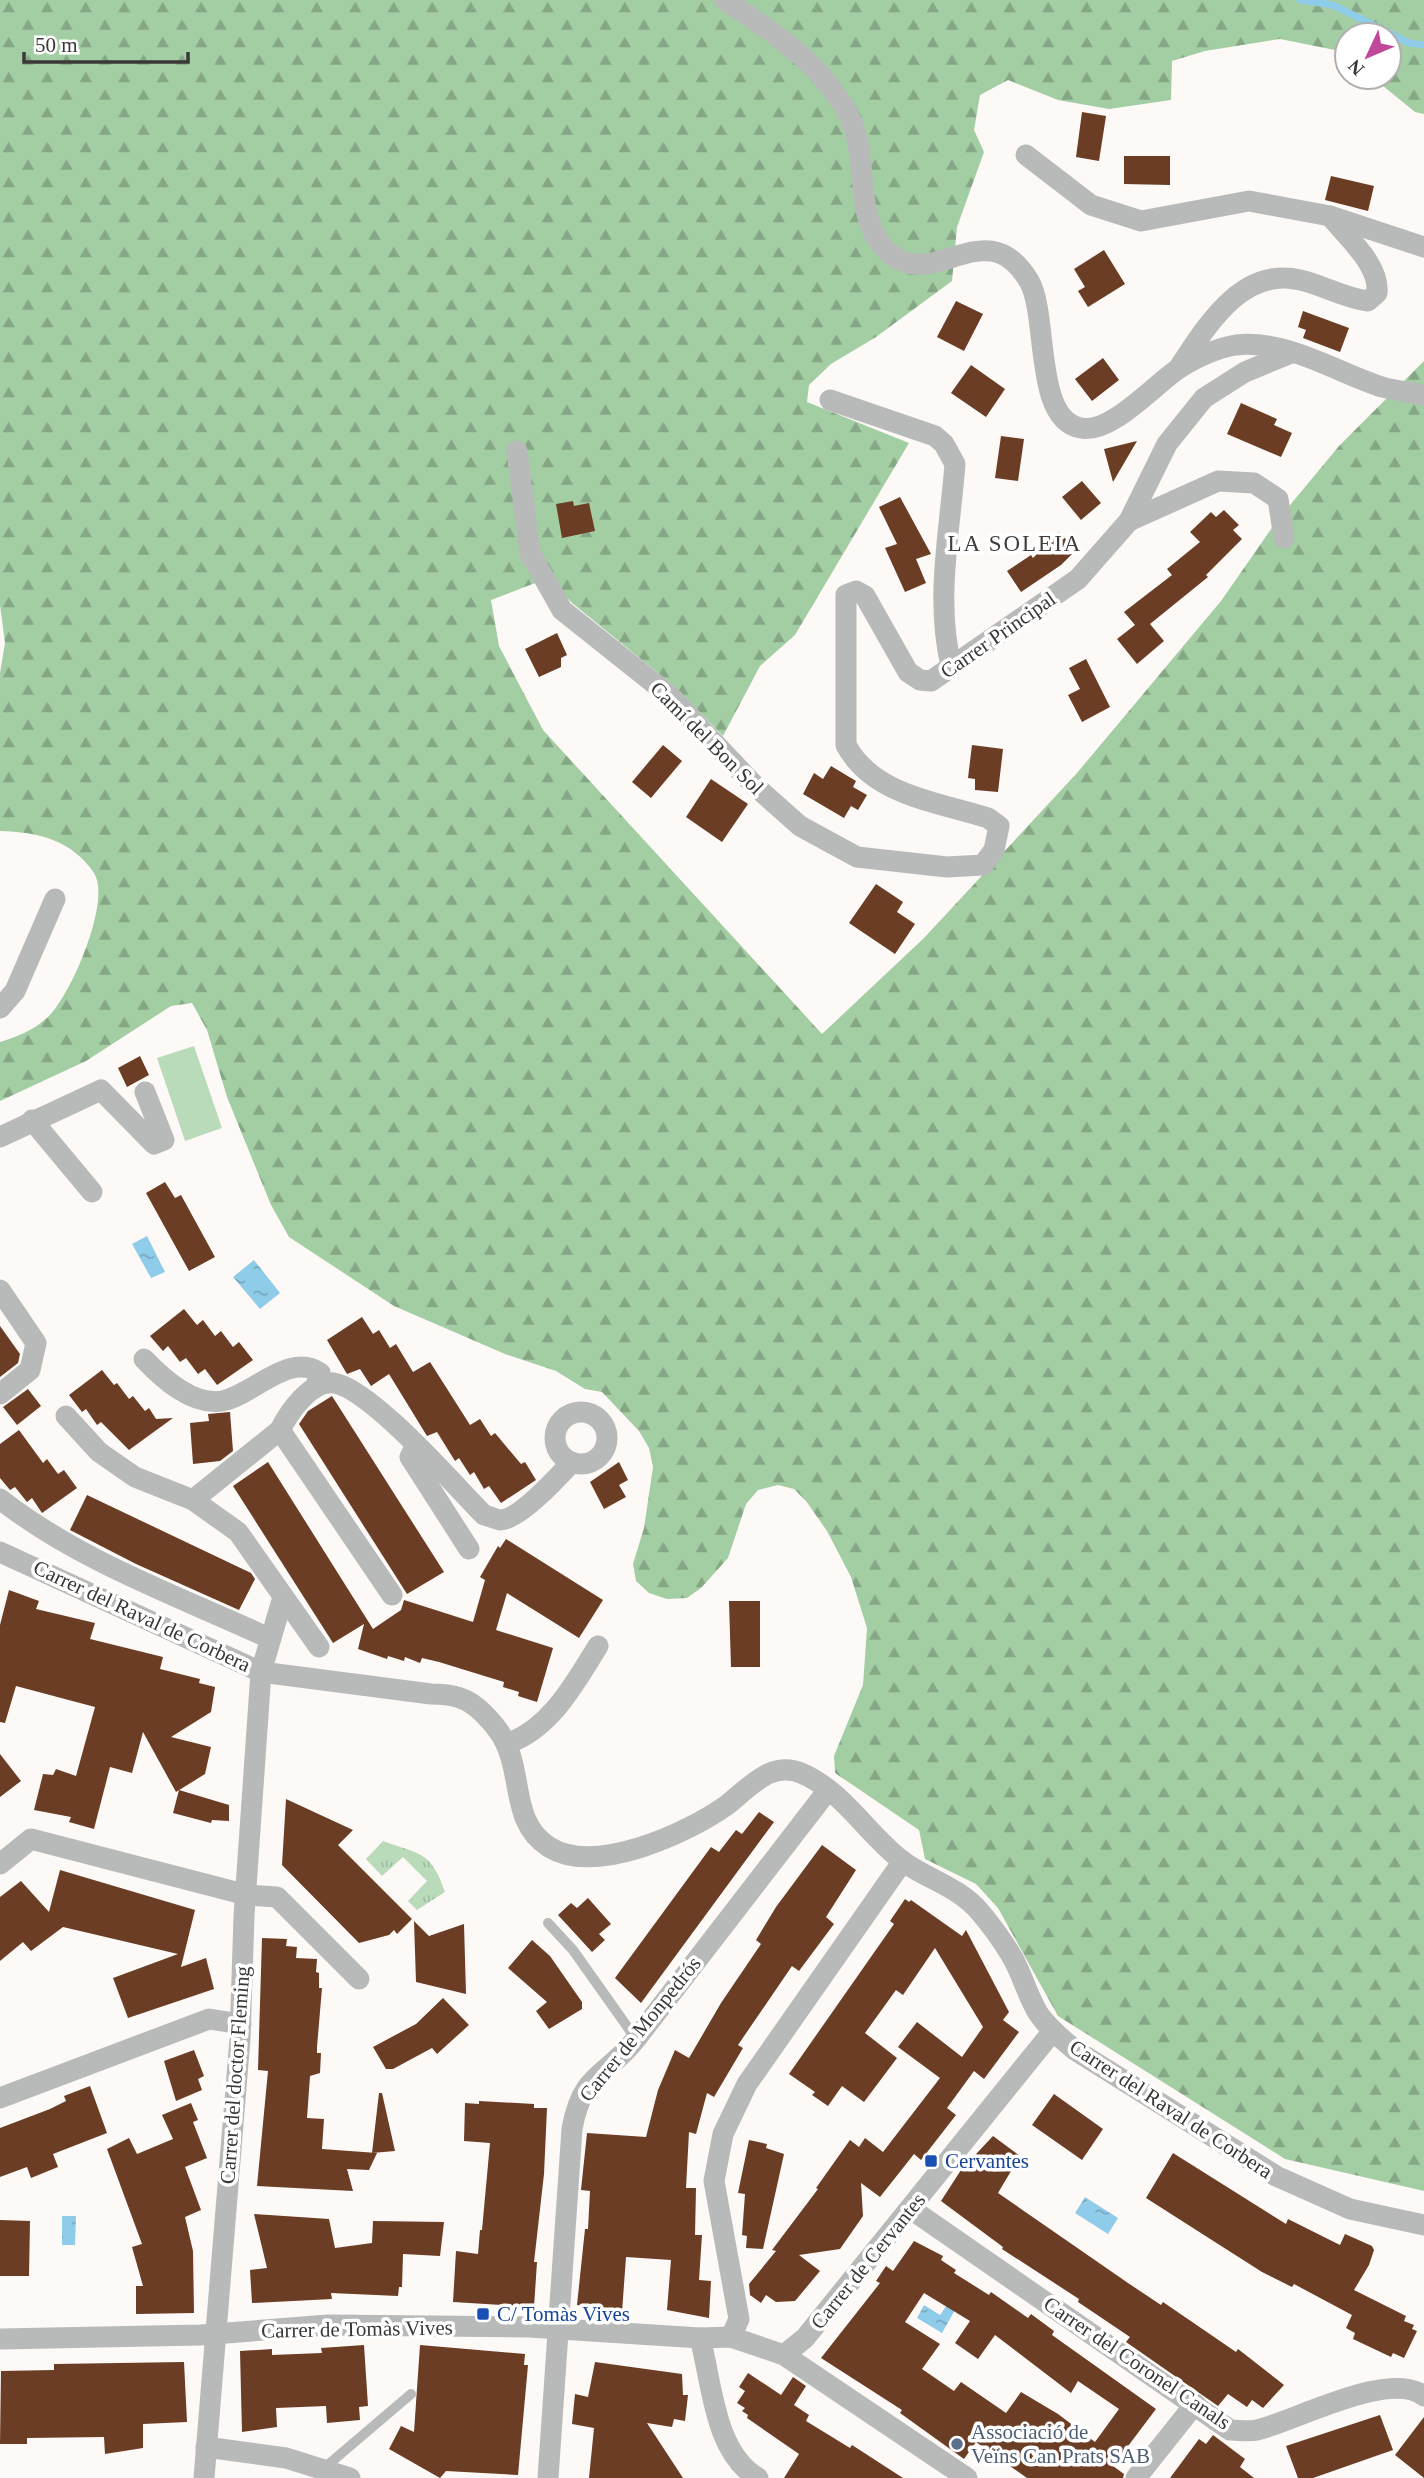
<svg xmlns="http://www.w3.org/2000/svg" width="1424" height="2478" font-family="Georgia,serif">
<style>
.grass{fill:url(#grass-tufts)}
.forest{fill:url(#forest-firs)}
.park{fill:#badbba}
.water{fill:url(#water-ripples)}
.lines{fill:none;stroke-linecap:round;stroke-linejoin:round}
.stream{stroke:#8fcce9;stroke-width:7}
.building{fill:#6a3d24;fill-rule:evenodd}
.service{stroke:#b8baba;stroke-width:10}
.minor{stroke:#b8baba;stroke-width:21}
.transit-dot{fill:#1a4fb4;stroke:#fff;stroke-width:2.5}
.service-dot{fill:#5c6f8a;stroke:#fff;stroke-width:2.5}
.labels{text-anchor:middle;stroke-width:7;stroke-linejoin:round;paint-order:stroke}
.street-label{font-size:21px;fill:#3a3837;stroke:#fff}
.transit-label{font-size:21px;fill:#164399;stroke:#fff;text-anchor:start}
.service-label{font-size:21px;fill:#4e5e75;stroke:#fff;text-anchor:start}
.neighbourhood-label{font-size:23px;letter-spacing:2px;fill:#403d3c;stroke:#fff}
</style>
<defs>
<pattern id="grass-tufts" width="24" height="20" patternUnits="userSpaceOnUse" patternTransform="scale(1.75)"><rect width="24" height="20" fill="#badbba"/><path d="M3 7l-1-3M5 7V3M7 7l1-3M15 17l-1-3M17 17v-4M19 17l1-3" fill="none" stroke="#a1bda0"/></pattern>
<pattern id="forest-firs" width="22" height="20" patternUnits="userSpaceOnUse" patternTransform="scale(1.75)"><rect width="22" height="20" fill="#a3cda3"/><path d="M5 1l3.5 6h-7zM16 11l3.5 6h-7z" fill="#86a786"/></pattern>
<pattern id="water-ripples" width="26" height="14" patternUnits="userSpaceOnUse" patternTransform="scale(1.75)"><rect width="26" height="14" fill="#8fcce9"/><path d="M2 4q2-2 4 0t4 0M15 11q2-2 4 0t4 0" fill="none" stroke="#76a7be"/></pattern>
</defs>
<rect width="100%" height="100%" fill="#fdf9f7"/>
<path class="grass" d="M383 1841C421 1855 431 1851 445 1892L417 1910 408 1901 427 1881 403 1857 382 1876 366 1859Z"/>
<path class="forest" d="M0 0H1424V114L1415 112 1372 77H1389V35H1347V57L1340 51 1280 39 1205 51 1172 61 1171 100 1109 109 1058 100 1008 80 980 95 974 130 984 152 957 227 952 281 876 337 831 364 809 385 807 402 909 443 795 635 760 666 723 736 674 686 572 603 548 578 491 600 499 646 543 730 822 1034 924 938 1077 773 1221 601 1276 522 1339 446 1424 361V2191L1285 2159 1058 2016 998 1908 976 1884 925 1859 919 1830 835 1773 834 1756 863 1685 867 1628 851 1577 827 1531 806 1501 794 1489 778 1485 758 1490 746 1504 728 1558 701 1588 687 1598 667 1599 649 1593 636 1581 633 1564 644 1528 653 1467 649 1448 639 1431 602 1392 585 1389 556 1371 505 1354 394 1306 289 1237 271 1205 227 1097 207 1030 192 1003 171 1006 86 1061 0 1101V1042C17 1037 34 1030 48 1017 70 997 112 901 94 873 72 840 38 832 0 831V673L5 643 0 605Z"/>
<path class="park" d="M194 1046 222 1128 185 1141 157 1058Z"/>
<g class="water">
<path d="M147 1236 165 1272 151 1278 132 1244Z"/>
<path d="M254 1260 280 1293 260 1309 233 1277Z"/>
<path d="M1085 2197 1118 2218 1108 2234 1075 2213Z"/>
<path d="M62 2216H76L75 2245H62Z"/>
<path d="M924 2305 940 2315 947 2305 955 2310 942 2333 917 2318Z"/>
</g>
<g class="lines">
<path class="stream" d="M1300 0 1333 5 1409 43 1424 45"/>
</g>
<g class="building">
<path d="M1082 112 1106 116 1099 161 1076 157Z"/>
<path d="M1124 156H1170V185L1124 184Z"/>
<path d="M1331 176 1374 186 1368 211 1325 200Z"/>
<path d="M1104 250 1125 284 1088 307 1078 291 1085 287 1074 269Z"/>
<path d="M956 301 983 314 964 351 937 337Z"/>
<path d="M1303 311 1349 328 1340 352 1303 338 1306 330 1298 327Z"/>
<path d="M1103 358 1119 380 1092 401 1075 379Z"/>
<path d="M971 365 1005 389 986 417 951 393Z"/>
<path d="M1241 403 1277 419 1274 425 1292 433 1281 457 1227 434Z"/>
<path d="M1001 436 1024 439 1018 481 995 478Z"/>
<path d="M1137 441 1113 482 1104 449Z"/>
<path d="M1082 481 1101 503 1081 520 1062 497Z"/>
<path d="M900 497 931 554 916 559 926 583 905 592 885 548 897 544 879 507Z"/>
<path d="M573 501 574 506 589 503 595 531 562 538 556 504Z"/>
<path d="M1224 510 1239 525 1233 530 1242 539 1206 575 1208 577 1150 624 1164 641 1137 664 1117 639 1135 625 1124 612 1172 575 1167 569 1200 542 1190 532 1211 512 1216 517Z"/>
<path d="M1059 532 1076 550 1061 565 1021 592 1007 571 1031 555 1033 558Z"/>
<path d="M557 633 567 655 561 658V667L539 677 525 649Z"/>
<path d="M1086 659 1110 707 1082 722 1068 695 1080 689 1069 668Z"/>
<path d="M663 745 682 761 651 798 632 782Z"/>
<path d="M972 745 1003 749 998 792 975 790V779L968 778Z"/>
<path d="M831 766 856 781 853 787 867 795 858 810 851 806 844 818 803 794 814 773 823 779Z"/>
<path d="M711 779 748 804 722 842 686 817Z"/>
<path d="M876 884 903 902 897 912 915 924 895 954 849 923Z"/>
<path d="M140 1056 149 1075 127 1087 118 1068Z"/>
<path d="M165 1182 175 1198 181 1195 215 1257 189 1271 146 1193Z"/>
<path d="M184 1309 197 1325 203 1320 215 1336 221 1331 233 1347 239 1342 253 1360 217 1385 205 1369 198 1374 186 1358 180 1362 168 1346 163 1351 150 1336Z"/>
<path d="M362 1317 373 1334 379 1330 390 1348 396 1344 413 1372 430 1362 470 1425 480 1419 491 1436 495 1433 521 1464 525 1462 536 1480 501 1503 489 1486 484 1489 474 1472 470 1475 459 1458 455 1461 437 1432 427 1436 389 1374 371 1386 360 1369 347 1374 327 1340Z"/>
<path d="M0 1326 20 1354 18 1363 0 1377Z"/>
<path d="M102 1370 114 1385 117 1383 129 1399 133 1396 145 1411 149 1408 156 1419 173 1418 129 1450 101 1422 97 1425 86 1409 82 1412 69 1395Z"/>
<path d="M28 1389 41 1406 17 1425 3 1407Z"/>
<path d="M332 1396 444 1572 407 1594 299 1424 308 1411Z"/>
<path d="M230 1412 233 1451 220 1461 193 1464 190 1423 209 1421 208 1414Z"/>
<path d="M19 1430 43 1463 47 1459 58 1474 64 1470 77 1488 42 1513 32 1498 27 1502 15 1487 10 1490 0 1478V1444Z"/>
<path d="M268 1462 373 1629 401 1610 404 1600 473 1622 485 1580 480 1577 498 1546 500 1548 506 1539 603 1600 579 1638 507 1593 496 1630 553 1648 537 1702 518 1696 519 1692 503 1687 504 1682 439 1662 422 1658 420 1663 405 1657 404 1661 388 1656 387 1659 358 1649 364 1624 333 1643 233 1486Z"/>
<path d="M619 1462 628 1480 619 1485 626 1497 604 1509 590 1482Z"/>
<path d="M87 1495 251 1573 255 1579 239 1610 136 1564 70 1530Z"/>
<path d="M9 1590 39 1601 36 1609 95 1623 90 1639 163 1657 160 1669 200 1679 199 1683 215 1687 211 1712 171 1737 211 1747 205 1774 176 1792 143 1732 132 1773 110 1767 94 1829 69 1822 71 1817 34 1810 43 1774 53 1775 56 1769 76 1776 95 1707 16 1686 5 1723 0 1722V1625Z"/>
<path d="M729 1601H760V1667H731Z"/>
<path d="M0 1754 21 1781 0 1797Z"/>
<path d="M179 1790 229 1805V1821L212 1820 211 1823 173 1813Z"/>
<path d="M286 1799 353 1830 338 1845 412 1919 397 1934 394 1930 389 1935 359 1943 282 1865Z"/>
<path d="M759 1812 774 1822 641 2003 615 1978 711 1847 719 1852 736 1830 742 1834Z"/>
<path d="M822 1845 856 1870 826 1917 834 1924 799 1971 792 1966 738 2045 743 2048 714 2097 707 2093 696 2134 689 2132 686 2188H696L695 2235H702L699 2280 711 2281 709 2318 667 2310 671 2260 626 2257 622 2312 582 2309V2306L577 2305 585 2229H588L590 2191 581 2190 587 2133 646 2137 658 2090 675 2050 689 2058 721 2003 761 1944 756 1940 776 1907Z"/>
<path d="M60 1870 195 1910 181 1967 206 1958 214 1989 128 2018 113 1978 178 1954 63 1927 31 1951 23 1942 0 1961V1897L21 1881 49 1912Z"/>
<path d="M588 1898 611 1924 599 1934 605 1940 592 1952 558 1915 571 1903 577 1908Z"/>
<path d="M905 1899 909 1902 911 1900 962 1936 966 1930 1009 2012 1003 2020 1019 2032 984 2079 974 2071 947 2108 956 2115 921 2160 914 2154 880 2197 861 2183 863 2216 840 2249 799 2255 820 2271 795 2301 776 2302 766 2295 761 2303 750 2295 749 2284 776 2251 772 2250 818 2189 816 2188 850 2140 859 2147 865 2138 883 2152 940 2078 898 2047 917 2022 962 2057 983 2027 935 1948 903 1995 896 1990 865 2033 897 2058 864 2102 842 2086 828 2106 812 2095 815 2092 789 2074 894 1924 890 1921Z"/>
<path d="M414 1921 429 1936 464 1924 466 1994 416 1982Z"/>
<path d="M262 1938 287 1939 286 1946 297 1947 296 1958 317 1959 316 1972 319 1973V1988H322L317 2047V2053H321L320 2073 310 2076 307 2118 324 2119 322 2149 377 2153 369 2170 347 2169 353 2191 257 2186 268 2071 258 2070Z"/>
<path d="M532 1940 550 1956 582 2002V2009L549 2029 536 2011 547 2002 508 1968Z"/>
<path d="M443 1998 469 2025 437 2054 432 2048 393 2069H386L373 2047 416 2024Z"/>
<path d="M194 2050 204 2076 198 2079 202 2090 176 2101 164 2061Z"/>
<path d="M90 2086 107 2133 53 2154 58 2167 31 2178 27 2167 0 2177V2128L50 2109 66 2101 64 2096Z"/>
<path d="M379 2093H382L395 2151 372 2153Z"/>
<path d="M1054 2094 1103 2129 1082 2160 1032 2125Z"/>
<path d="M479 2101 534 2104V2108H547L544 2174 534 2262H537L534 2307 453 2302 456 2251 478 2254 480 2230H482L490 2143 464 2141 465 2103 479 2104Z"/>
<path d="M191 2103 198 2120 193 2122 207 2158 185 2167 201 2210 185 2217 193 2251 194 2313 136 2314V2286H143L132 2247 142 2244 107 2149 129 2138 137 2154 173 2139 162 2115Z"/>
<path d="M993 2136 1020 2156 998 2193 1128 2283 1161 2305 1163 2302 1236 2352 1238 2349 1284 2385 1263 2408 1252 2400 1247 2407 1228 2394 1218 2406 1126 2342 1130 2337 1078 2302 1079 2299 1002 2249 1003 2247 941 2201 961 2170Z"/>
<path d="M749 2140 767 2144 766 2148 784 2154 763 2249 746 2248 747 2236 742 2235 745 2194 738 2193Z"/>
<path d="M1173 2153 1286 2224 1288 2219 1340 2245 1345 2234 1372 2246 1374 2250 1369 2265 1354 2290 1406 2316 1404 2321 1414 2325 1412 2329 1417 2331 1404 2358 1393 2353 1391 2357 1353 2339 1355 2333 1346 2328 1352 2315 1294 2284 1292 2287 1262 2272 1146 2198Z"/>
<path d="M254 2214 329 2219 335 2248 372 2243 373 2221 444 2222 440 2256 403 2254 402 2287H399L398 2296 331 2293 332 2299 252 2303 250 2270 267 2268Z"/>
<path d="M0 2220 30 2221 29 2276H0Z"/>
<path d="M914 2241 943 2256 941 2260 956 2270 954 2273 989 2295 991 2292 1028 2318 1031 2314 1054 2331 1052 2335 1156 2409 1113 2466 1124 2474 1123 2478H1027L976 2442 964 2459 900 2413 902 2410 821 2358 880 2283 876 2281 886 2266 893 2271ZM924 2293 970 2321 955 2343 978 2359 995 2335 1071 2393 1078 2381 1119 2409 1095 2442 1058 2414 1021 2392 1006 2413 961 2382 954 2391 922 2369 940 2344 905 2322Z"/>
<path d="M364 2345 368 2406 359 2407 360 2420 327 2423 326 2406 276 2408 277 2427 242 2432 240 2351 272 2349V2355L322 2353 321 2348Z"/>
<path d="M420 2345 525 2354 524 2365H528L518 2475 446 2471 440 2478 389 2449 401 2426 414 2432Z"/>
<path d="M184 2362 187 2422 143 2424V2448L105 2454 104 2437 27 2438V2444H0L1 2371 54 2370V2364Z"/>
<path d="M595 2362 682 2374 683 2395H688L685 2421 674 2419 672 2427 647 2423 683 2478H589L594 2428 572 2424 575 2394 588 2397Z"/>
<path d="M748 2373 781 2395 793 2377 806 2386 794 2405 809 2415 806 2421 850 2448 852 2445 903 2478H784L799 2454 747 2418 748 2415 742 2411 745 2408 737 2403 745 2391 739 2387Z"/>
<path d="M1380 2415 1393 2450 1313 2478H1298L1286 2446Z"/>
<path d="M1424 2417V2478L1395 2455Z"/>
<path d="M1213 2435 1245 2459 1240 2467 1254 2478H1170L1199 2439 1206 2444Z"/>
</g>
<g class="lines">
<g class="service">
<path d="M548 1923 573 1950 636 2039"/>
<path d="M323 2469 411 2394"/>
</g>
<g class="minor">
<path d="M725 0C773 32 833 71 854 128 868 168 854 222 889 253 935 293 986 209 1029 281 1049 315 1033 420 1081 428 1111 434 1154 385 1178 369 1194 358 1217 348 1236 345 1286 339 1336 372 1382 387 1396 391 1410 392 1424 395"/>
<path d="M1026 155 1091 205 1141 221 1249 201 1330 216 1424 247"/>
<path d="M1180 366C1207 326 1242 266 1300 280 1323 285 1344 298 1368 301L1377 293C1380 265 1347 237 1330 216"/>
<path d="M830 400 935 436 944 444 955 464C950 530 935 600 951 665"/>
<path d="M517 451 530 553 562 610 670 696 755 786 800 826 857 857 947 867 983 865 994 850 999 826 988 818C939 802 873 796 846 745V595L856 591 865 596 908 672 920 680 931 681 1078 579 1129 521 1167 444 1204 398 1245 372 1291 353"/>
<path d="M1129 521 1218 481 1254 483 1278 499 1284 538"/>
<path d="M0 1008 15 991 55 899"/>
<path d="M32 1120 92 1192"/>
<path d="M0 1137 101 1090 154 1144 164 1140 145 1092"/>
<path d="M0 1290 36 1343 30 1370 0 1394"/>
<path d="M144 1359C162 1378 192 1406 222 1401 253 1395 290 1351 320 1373L316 1386"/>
<circle cx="581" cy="1438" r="26"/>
<path d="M66 1416 99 1452 135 1477 193 1500 238 1532 319 1647"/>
<path d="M280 1430C289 1412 311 1380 334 1383 371 1389 455 1486 484 1515 489 1516 495 1519 500 1520 519 1520 559 1476 572 1462"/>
<path d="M415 1447 410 1457 469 1549"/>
<path d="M0 1499C79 1561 178 1596 269 1638"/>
<path d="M193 1500 280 1430 392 1595"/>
<path d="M0 1552 261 1672 431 1694C452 1694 467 1697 483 1713 492 1722 500 1731 505 1742 523 1777 511 1823 549 1847 595 1876 688 1833 727 1805 741 1794 754 1780 770 1773 780 1769 791 1769 801 1773 844 1791 868 1836 905 1863 930 1880 960 1888 980 1912 991 1925 1002 1940 1011 1955 1022 1973 1027 1995 1038 2013 1048 2028 1062 2039 1075 2050L1276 2176 1350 2209 1424 2225"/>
<path d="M506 1744C550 1730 575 1683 598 1646"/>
<path d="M0 1864 31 1839 247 1895 277 1897 359 1979"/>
<path d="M0 2098 209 2019 241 2024"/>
<path d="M911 2209 1230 2430C1239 2430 1249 2432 1257 2430 1295 2421 1390 2369 1424 2396"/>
<path d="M731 2337 739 2319 714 2181 723 2134 747 2084 903 1861"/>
<path d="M700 2338C712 2382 714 2453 758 2478"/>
<path d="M0 2339 201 2335 328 2325 529 2327 700 2338 731 2337 784 2355 967 2478"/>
<path d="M784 2355 805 2338 1053 2031"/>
<path d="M206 2447 286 2458 350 2478"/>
<path d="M204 2478 240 2039 244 1916 261 1672 283 1597"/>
<path d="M548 2478 572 2129C582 2072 606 2077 636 2039L828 1790"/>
<path d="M1136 2478 1195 2404"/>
</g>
</g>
<g class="transit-dot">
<rect x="924" y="2154" width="14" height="14" rx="3.5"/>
<rect x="476" y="2307" width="14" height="14" rx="3.5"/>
</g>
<circle class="service-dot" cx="957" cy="2444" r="7"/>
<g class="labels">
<g class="street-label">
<text transform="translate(998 635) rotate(-35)" y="7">Carrer Principal</text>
<text transform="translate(707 738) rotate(45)" y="7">Camí del Bon Sol</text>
<text transform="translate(142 1616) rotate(25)" y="7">Carrer del Raval de Corbera</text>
<text transform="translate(640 2029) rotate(-51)" y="7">Carrer de Monpedrós</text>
<text transform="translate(235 2075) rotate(-86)" y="7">Carrer del doctor Fleming</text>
<text transform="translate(1171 2109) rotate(33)" y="7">Carrer del Raval de Corbera</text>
<text transform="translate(868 2261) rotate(-51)" y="7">Carrer de Cervantes</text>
<text transform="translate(357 2329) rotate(-1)" y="7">Carrer de Tomàs Vives</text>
<text transform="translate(1137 2363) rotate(34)" y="7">Carrer del Coronel Canals</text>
</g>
<g class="transit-label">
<text x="945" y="2168">Cervantes</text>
<text x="497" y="2321">C/ Tomàs Vives</text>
</g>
<g class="service-label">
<text x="971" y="2439">Associació de<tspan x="971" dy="24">Veïns Can Prats SAB</tspan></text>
</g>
<g class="neighbourhood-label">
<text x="1015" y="551">LA SOLEIA</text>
</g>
</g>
<g transform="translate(1368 56) rotate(226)"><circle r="33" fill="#ffffff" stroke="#b0afaf" stroke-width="2"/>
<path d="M0-5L12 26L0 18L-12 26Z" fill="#c0479a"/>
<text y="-10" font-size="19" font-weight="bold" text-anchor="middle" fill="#3a3837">N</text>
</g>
<path d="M24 52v10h164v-10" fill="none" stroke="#3a3837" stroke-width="3.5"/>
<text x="35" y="52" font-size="21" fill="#3a3837" stroke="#ffffff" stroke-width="5" paint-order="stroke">50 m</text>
</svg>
